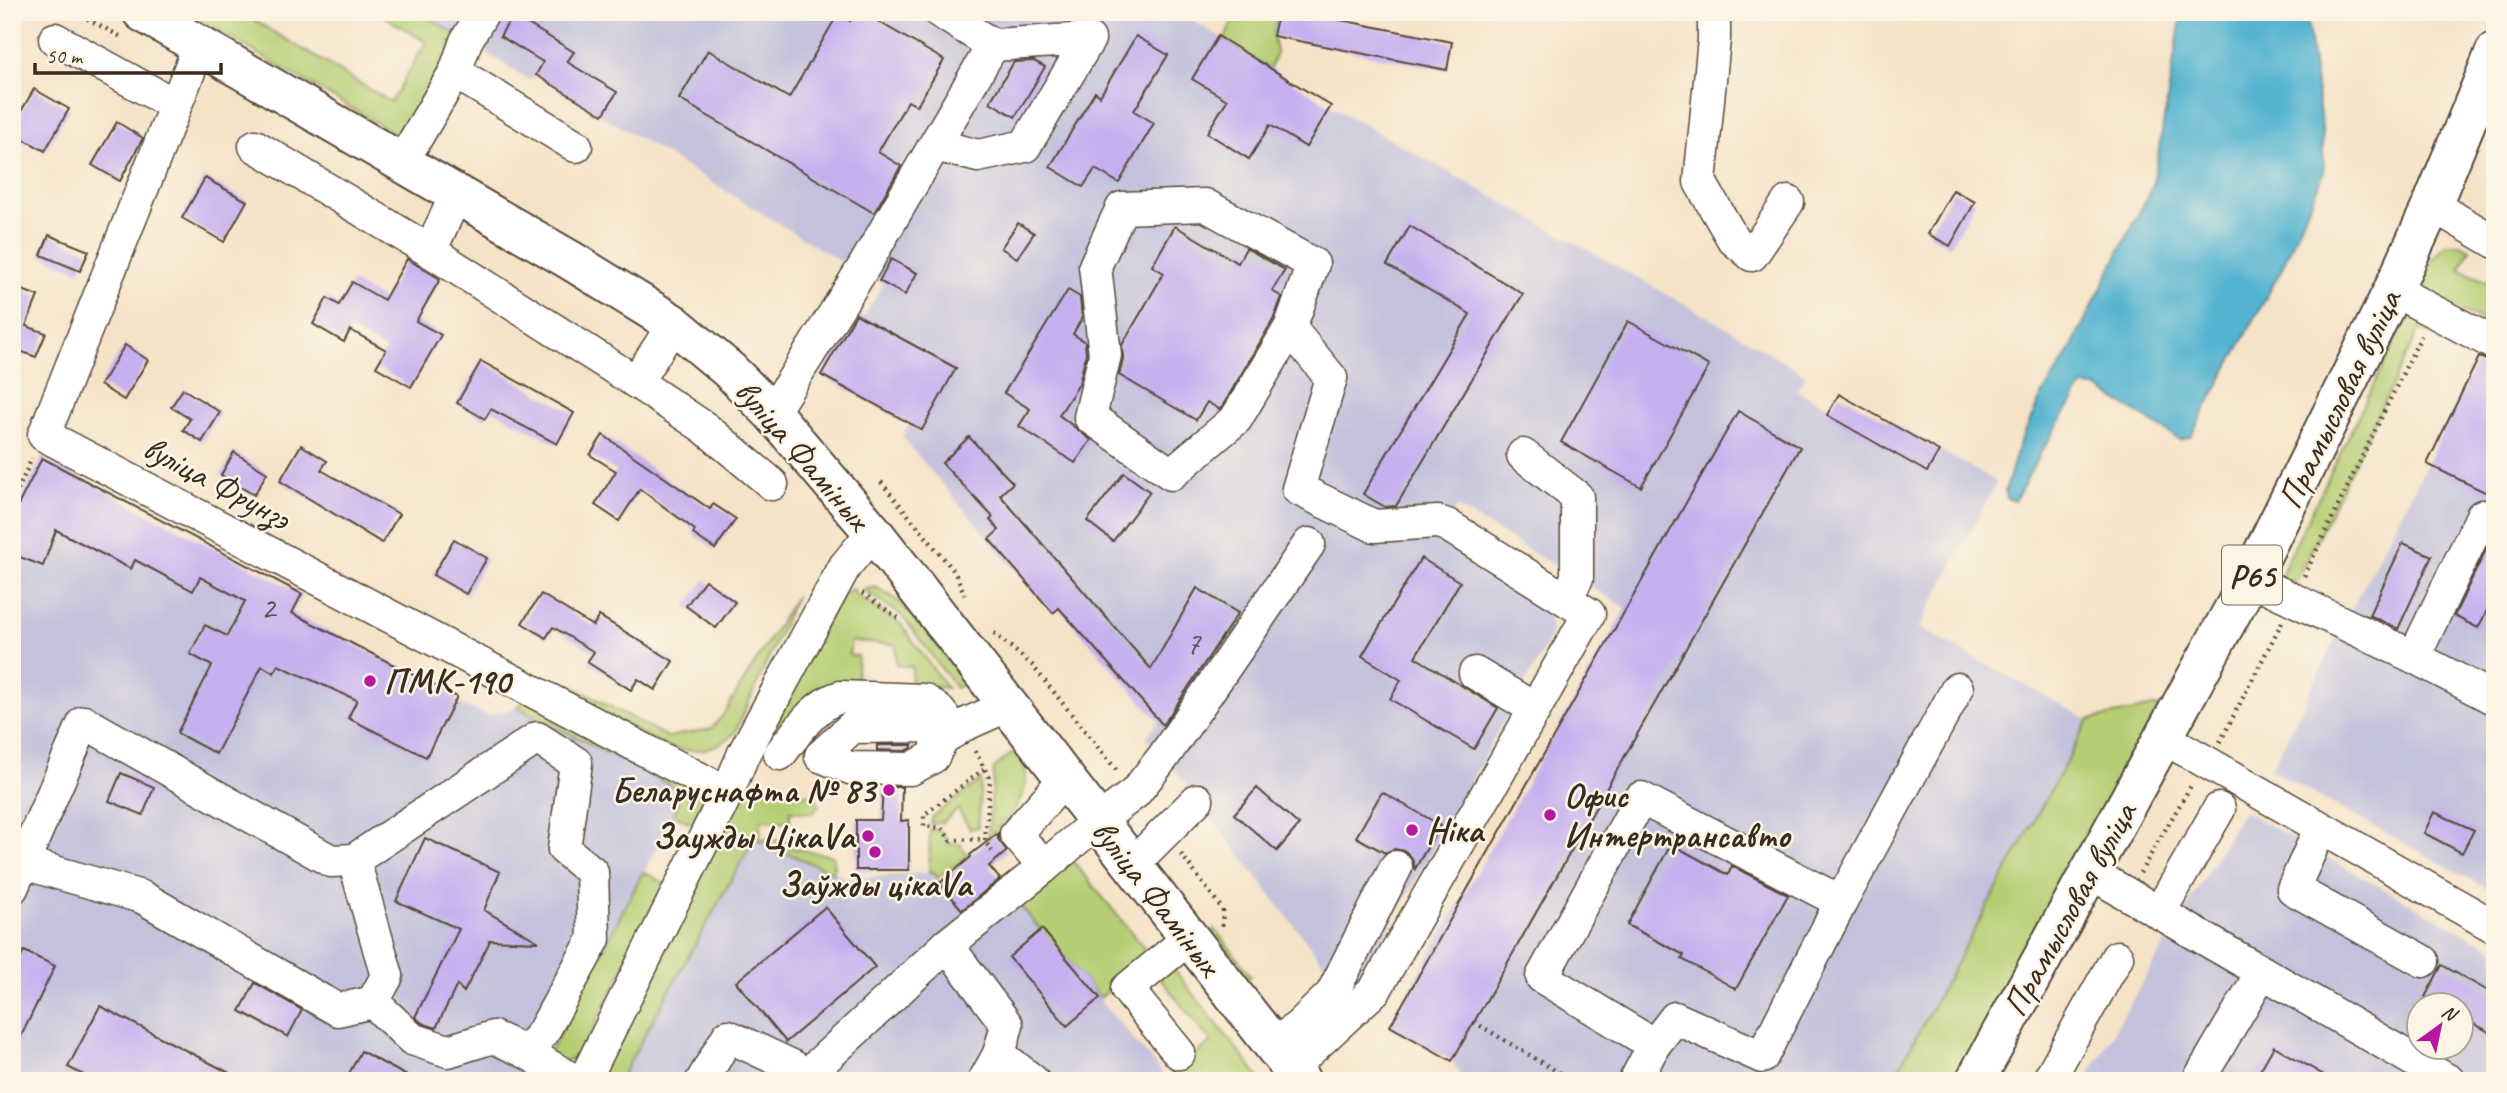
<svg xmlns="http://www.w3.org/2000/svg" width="2507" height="1093" font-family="Caveat,sans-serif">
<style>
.industrial{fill:#c3c1db;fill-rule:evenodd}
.green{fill:#b5ce73;stroke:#787c48;stroke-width:2}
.water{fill:#52b3d0;stroke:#466e77;stroke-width:2}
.building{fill:#c6b0ef}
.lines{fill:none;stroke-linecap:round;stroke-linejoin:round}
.minor-casing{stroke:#574638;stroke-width:35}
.major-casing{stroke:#574638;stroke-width:42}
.path{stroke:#574638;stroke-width:4.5;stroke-dasharray:2 5;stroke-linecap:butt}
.minor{stroke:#fff;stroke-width:32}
.major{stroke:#fff;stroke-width:38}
.poi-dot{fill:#b5179e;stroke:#fcf5e5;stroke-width:2.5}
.labels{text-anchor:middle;stroke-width:5;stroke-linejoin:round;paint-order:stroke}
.number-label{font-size:32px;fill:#5e4c52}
.shield{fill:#fcf5e5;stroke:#75675a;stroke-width:2}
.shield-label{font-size:33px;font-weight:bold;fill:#3b2a1e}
.street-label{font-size:35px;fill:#3b2a1e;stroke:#fcf5e5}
.poi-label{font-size:35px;font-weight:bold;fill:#3b2a1e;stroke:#fcf5e5;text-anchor:start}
</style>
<rect width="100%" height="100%" fill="#fcf5e5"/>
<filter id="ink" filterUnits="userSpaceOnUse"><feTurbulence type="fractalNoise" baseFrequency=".0143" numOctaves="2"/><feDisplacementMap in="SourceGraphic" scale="14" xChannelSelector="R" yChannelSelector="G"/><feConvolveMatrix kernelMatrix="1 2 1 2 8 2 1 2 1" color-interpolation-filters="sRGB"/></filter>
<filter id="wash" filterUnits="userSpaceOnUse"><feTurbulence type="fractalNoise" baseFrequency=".00686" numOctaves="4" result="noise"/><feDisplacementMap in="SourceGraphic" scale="28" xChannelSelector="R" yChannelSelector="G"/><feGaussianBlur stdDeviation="1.57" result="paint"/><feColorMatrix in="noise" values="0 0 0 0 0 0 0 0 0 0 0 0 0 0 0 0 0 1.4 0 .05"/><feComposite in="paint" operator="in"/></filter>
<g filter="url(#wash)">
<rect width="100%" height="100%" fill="#f5e3c8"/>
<g class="industrial">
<path d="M420 12H1194L1197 23 1331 106 1729 329 1806 375 1796 390 1830 408 1839 394 1997 482 1919 628 2089 720 1892 1081H1465L1452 1061 1390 1026 1626 608 1457 507 1447 525 1546 605 1552 634 1350 998 1164 756 1146 738 1159 721 1059 608 1053 613 902 437 910 423 821 375 854 313 863 318 884 284 879 281 880 278 854 263 838 260 536 75 530 80Z"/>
<path d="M2480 356 2495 363V893L2271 770 2343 625 2427 464Z"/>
<path d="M42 458 302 594 292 613 456 697 455 702 488 716 517 707 677 788 678 806 535 1081H12V519Z"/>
<path d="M2243 811 2495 950V1081H2085ZM2420 1006H2462V1048H2420Z"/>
<path d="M755 839 849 879 934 872 940 883 978 852 1009 889 1010 894 1169 1081H619Z"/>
</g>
<g class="green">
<path d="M193 12H240L391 102 426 42 377 12H419L457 35 401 137 193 16Z"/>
<path d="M1237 12H1278L1273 36 1276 53 1270 69 1224 40Z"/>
<path d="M2448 244H2460L2470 249 2460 269 2495 286V305L2486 323 2428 293 2424 286C2427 269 2433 254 2448 244Z"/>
<path d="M2415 316 2434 324 2430 334 2419 330 2292 590 2282 580 2283 570 2402 327 2408 319Z"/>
<path d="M874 587C910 600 941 653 965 683L956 688 903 617 864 590Z"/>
<path d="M853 589 856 595 900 623 947 688 911 684 912 667 896 665V645L851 641 849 655 858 656 856 684C807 686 808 693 782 732L771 725 842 594Z"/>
<path d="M796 596 735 733C715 751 691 754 666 746L566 695 570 685 667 737 711 729 723 715Z"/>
<path d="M527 699 698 791 702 801 695 825 673 814 678 806 676 788 517 707Z"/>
<path d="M2159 706 1959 1081H1892L2089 720Z"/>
<path d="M1017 749C1041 783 1013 816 988 839L994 768Z"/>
<path d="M981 780 978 827 970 829 958 809 943 822 931 824 932 817Z"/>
<path d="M753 782H764L769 790 815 795 819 806 813 813 790 811V822L761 820 760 838 787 842V847L833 856 834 873 754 839 619 1081H594L746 784Z"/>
<path d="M930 829 942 832 949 844H960L968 856 937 878 934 872H929Z"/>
<path d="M1072 860 1149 954 1146 961 1100 998 1016 901Z"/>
<path d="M643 872 667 884 577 1059 560 1061 548 1056Z"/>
<path d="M1214 928 1251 976 1245 981 1212 936Z"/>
<path d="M1169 963 1262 1081H1169L1167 1078 1211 1042 1156 973Z"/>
</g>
<path class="water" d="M2182 12H2306L2322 130 2324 172 2280 272 2190 437 2180 440 2096 387 2082 386 2040 454 2015 501 2006 498 2005 492 2019 445 2041 397 2067 356 2153 185Z"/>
<g id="blocks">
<g class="building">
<path d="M855 12H862L944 60 917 106 908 101 878 152 901 166 874 213 679 99 708 50 789 98 838 14 850 21Z"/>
<path d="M1278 12H1300L1452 42 1447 70 1273 36Z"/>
<path d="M513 15 574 52 567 62 617 92 603 115 536 75 543 62 500 36Z"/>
<path d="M1136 36 1168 55 1134 111 1154 123 1119 183 1095 169 1083 187 1050 167 1095 92 1100 96Z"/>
<path d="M1218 36 1331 106 1306 147 1270 125 1249 159 1207 133 1227 100 1192 79Z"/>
<path d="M1034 61 1045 67 1015 117 990 102 1014 62Z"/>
<path d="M34 89 69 109 45 151 12 133V127Z"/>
<path d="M117 122 143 138 120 181 92 165Z"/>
<path d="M205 178 247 201 224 242 182 218Z"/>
<path d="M1953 190 1975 202 1950 246 1928 234Z"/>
<path d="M1018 223 1034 233 1017 258 1001 248Z"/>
<path d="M1175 226 1238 263 1246 248 1285 270 1272 291 1282 297 1273 320 1222 407 1219 409 1207 402 1196 420 1119 375 1123 359 1122 345 1164 273 1152 266Z"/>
<path d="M1410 226 1523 294 1396 506 1385 507 1363 494 1470 314 1387 265Z"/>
<path d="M49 235 89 251 80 271 41 255Z"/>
<path d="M407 259 440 279 416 321 441 335 411 387 376 367 386 350 350 330 344 342 313 324 327 298 339 305 352 282 384 300Z"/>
<path d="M891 259 917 273 905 295 879 281Z"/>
<path d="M12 286 38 296 26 326 46 333 36 357 17 350 12 357Z"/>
<path d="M1068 290 1080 297 1082 318 1073 334 1085 342 1086 354 1079 384 1059 415 1091 440 1075 463 1019 426 1030 409 1004 393Z"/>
<path d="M856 314 956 368 922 430 821 375Z"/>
<path d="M1628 321 1709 366 1641 487 1561 442Z"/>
<path d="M125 345 148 360 124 400 100 385Z"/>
<path d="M2479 357 2495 363V497L2427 464Z"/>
<path d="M481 361 574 413 557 444 491 409 485 419 457 403Z"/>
<path d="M183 389 220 412 202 442 183 430 190 419 171 407Z"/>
<path d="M1839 394 1939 451 1927 472 1827 415Z"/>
<path d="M1738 411 1800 447 1452 1061 1390 1026Z"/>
<path d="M603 435 710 509 713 504 736 519 715 549 693 534 695 530 640 489 619 521 595 505 616 471 590 455Z"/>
<path d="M969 437 1013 483 1000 495 1151 669 1197 588 1238 613 1163 725 1059 608 1053 613 989 539 999 530 990 520 993 517 942 463Z"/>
<path d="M301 445 327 461 321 470 399 514 382 543 280 481Z"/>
<path d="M234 452 267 473 254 495 221 475Z"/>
<path d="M42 458 302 594 292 613 457 697 426 757 348 718 357 700 278 665 274 673 262 666 216 754 177 733 212 666 190 654 205 625 227 636 245 601 200 577 193 591 135 560 131 569 56 530 43 566 12 554V517Z"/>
<path d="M1124 473 1150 492 1113 541 1087 521Z"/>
<path d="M454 539 487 558 466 594 433 575Z"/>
<path d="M2491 539 2495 540V595L2478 628 2454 616Z"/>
<path d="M2403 543 2432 556 2398 629 2369 615Z"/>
<path d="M1421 558 1460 582 1415 657 1498 708 1474 749 1390 699 1401 680 1362 656Z"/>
<path d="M705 580 735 602 716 628 686 606Z"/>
<path d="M541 594 593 626 599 616 673 661 655 690 638 679 631 690 587 662 594 652 553 627 546 638 522 623Z"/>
<path d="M877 745H912V748L906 751 877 750Z"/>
<path d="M121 773 154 787 143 815 109 801Z"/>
<path d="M883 787H902L901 821 909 820V870H856V820H881Z"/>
<path d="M1257 788 1299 825 1277 851 1234 814Z"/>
<path d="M1382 792 1440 825 1415 869 1412 858 1405 851 1394 849 1385 853 1356 837Z"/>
<path d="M2434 812 2474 830 2462 853 2424 833Z"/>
<path d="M998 833V839L1007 851 989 866 1000 879 962 910 940 883 971 857 970 855Z"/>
<path d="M425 838 500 872 484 910 539 942 488 940 490 941 464 992 457 985 436 1028 422 1023 415 1017 459 929 396 901Z"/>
<path d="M1671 844 1728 875 1732 866 1788 895 1736 989 1682 959 1684 955 1627 925Z"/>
<path d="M825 907 875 967 786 1042 736 982Z"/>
<path d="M1042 929 1100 998 1067 1026 1009 957Z"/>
<path d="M24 951 55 966 12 1055V975Z"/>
<path d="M2442 965 2495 995V1035L2461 1017V1005H2440L2425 997Z"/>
<path d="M255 983 302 1010 288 1037 240 1011Z"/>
<path d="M100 1006 245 1081H95L68 1067Z"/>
<path d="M2274 1046 2334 1081H2254Z"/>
<path d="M361 1051 416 1081H345Z"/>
</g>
</g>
</g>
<g filter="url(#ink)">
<use href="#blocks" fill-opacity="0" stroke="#574638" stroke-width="2"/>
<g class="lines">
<defs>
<g id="minor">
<path d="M1714 12V39L1700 182 1733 239 1752 255 1788 202"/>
<path d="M55 39 175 105"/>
<path d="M200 44 44 435 727 793"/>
<path d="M455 72 576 146"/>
<path d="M935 145 978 156 1025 146 1089 39 993 45"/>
<path d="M255 146 430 251"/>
<path d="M402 162 455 72 466 41 483 12"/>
<path d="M457 193 430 251 636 382 674 324"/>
<path d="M2432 205 2495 242"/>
<path d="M2393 290 2495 344"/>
<path d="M1290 328 1236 419 1171 474 1090 417 1105 355 1095 266 1122 208 1205 205 1313 264 1290 328 1331 378 1298 489 1374 526 1438 522 1447 525 1589 614 1375 990 1291 1068"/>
<path d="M636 382 705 428 772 484"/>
<path d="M772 413 863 268 993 45 940 12"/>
<path d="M1523 455 1577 497V578L1566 599"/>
<path d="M2250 579 2414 657 2495 699"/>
<path d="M2414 657 2482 516 2495 522"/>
<path d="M1475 673 1535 709"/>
<path d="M2164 738 2495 927"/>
<path d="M937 742 962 726 1009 705"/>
<path d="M780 754C797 733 813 705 840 697L924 700 939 711 955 731"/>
<path d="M821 756 852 727 935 726 951 733"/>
<path d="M821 756 850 768 911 769 933 757 942 739"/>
<path d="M1065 779 1016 834 1044 867 1098 821 1135 793 1164 756 1309 544"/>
<path d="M2320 829 2293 889 2423 961"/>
<path d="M23 863 142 897 338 1010 373 1002 387 976 354 860"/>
<path d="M1132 865 1197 800"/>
<path d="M2089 872 2262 972"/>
<path d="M12 888 84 722 331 861 354 860 537 738 576 763 564 849 592 872 594 939 543 1032 526 1052 575 1081"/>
<path d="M2159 913 2219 809"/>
<path d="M947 945 1007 1025 999 1054 984 1081"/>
<path d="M373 1002 412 1039 448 1051 493 1037 526 1052"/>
<path d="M1654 1045 1675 1018 1762 1057 1841 902"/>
<path d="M1273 1046 1299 1026 1332 994 1396 867"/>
<path d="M1179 1053 1127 989 1188 939"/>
<path d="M999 1054 1033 1081"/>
<path d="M807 1075 947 945 1044 867"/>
<path d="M584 1081 727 793 744 753 845 566 873 532"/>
<path d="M702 1081 728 1036 792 1066 815 1081"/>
<path d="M1635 1081 1654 1045 1542 977 1641 798 1841 902 1957 689"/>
<path d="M2048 1081 2117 957"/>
<path d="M2198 1081 2262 972 2449 1081"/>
</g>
<g id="major">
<path d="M142 12 570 260 674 324 729 370 772 413 873 532 1301 1081"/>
<path d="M1975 1081 2250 579 2393 290 2432 205 2495 52"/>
</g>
</defs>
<use href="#minor" class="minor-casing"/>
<use href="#major" class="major-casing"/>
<g class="path">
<path d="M75 12 123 38"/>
<path d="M881 482 954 571 965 595"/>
<path d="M12 503 32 458"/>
<path d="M2304 576 2421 336"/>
<path d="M862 593 898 618"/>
<path d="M994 633 1032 665 1118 772"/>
<path d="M2220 742 2282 622"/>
<path d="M975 751 990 779 985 842 992 851"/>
<path d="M984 769 924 815V826L942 828 950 840 985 839"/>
<path d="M1181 854 1223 910 1222 929"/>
<path d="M2140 873 2192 784"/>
<path d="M1474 1022 1573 1081"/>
</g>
<use href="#minor" class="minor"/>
<use href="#major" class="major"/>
</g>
</g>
<g class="poi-dot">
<circle cx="370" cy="681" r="7"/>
<circle cx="889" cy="790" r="7"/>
<circle cx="1550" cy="815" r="7"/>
<circle cx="1412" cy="830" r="7"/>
<circle cx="868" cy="836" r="7"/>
<circle cx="875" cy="852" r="7"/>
</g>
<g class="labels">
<g class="number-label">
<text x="268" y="618">2</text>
<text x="1193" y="654">7</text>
</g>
<rect class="shield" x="2222" y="545.5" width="60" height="59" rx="5"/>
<g class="shield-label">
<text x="2252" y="587">Р65</text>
</g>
<g class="street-label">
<text transform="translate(2339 399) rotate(-64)" y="12">Прамысловая вуліца</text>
<text transform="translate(803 454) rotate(49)" y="12">вуліца Фаміных</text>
<text transform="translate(217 482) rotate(28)" y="12">вуліца Фрунзэ</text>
<text transform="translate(1157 897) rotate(52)" y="12">вуліца Фаміных</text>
<text transform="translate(2069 909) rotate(-61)" y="12">Прамысловая вуліца</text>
</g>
<g class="poi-label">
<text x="384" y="693">ПМК-190</text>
<text x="875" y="802" text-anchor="end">Беларуснафта № 83</text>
<text x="1564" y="807">Офис<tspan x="1564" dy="40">Интертрансавто</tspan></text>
<text x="1426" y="842">Ніка</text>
<text x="854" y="848" text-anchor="end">Заужды ЦікаVа</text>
<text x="875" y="896" text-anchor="middle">Заўжды цікаVа</text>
</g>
</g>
<rect width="2507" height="1093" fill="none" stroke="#fcf5e5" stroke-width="42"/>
<g transform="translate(2440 1026) rotate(33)"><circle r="33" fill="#fcf5e5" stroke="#afa495" stroke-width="2"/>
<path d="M0-5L12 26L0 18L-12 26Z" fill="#b5179e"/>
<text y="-10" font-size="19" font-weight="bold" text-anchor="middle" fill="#3b2a1e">N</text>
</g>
<path d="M35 63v10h186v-10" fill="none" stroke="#3b2a1e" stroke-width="3.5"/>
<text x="46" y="63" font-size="21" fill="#3b2a1e" stroke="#fcf5e5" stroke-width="5" paint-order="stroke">50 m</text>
</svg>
